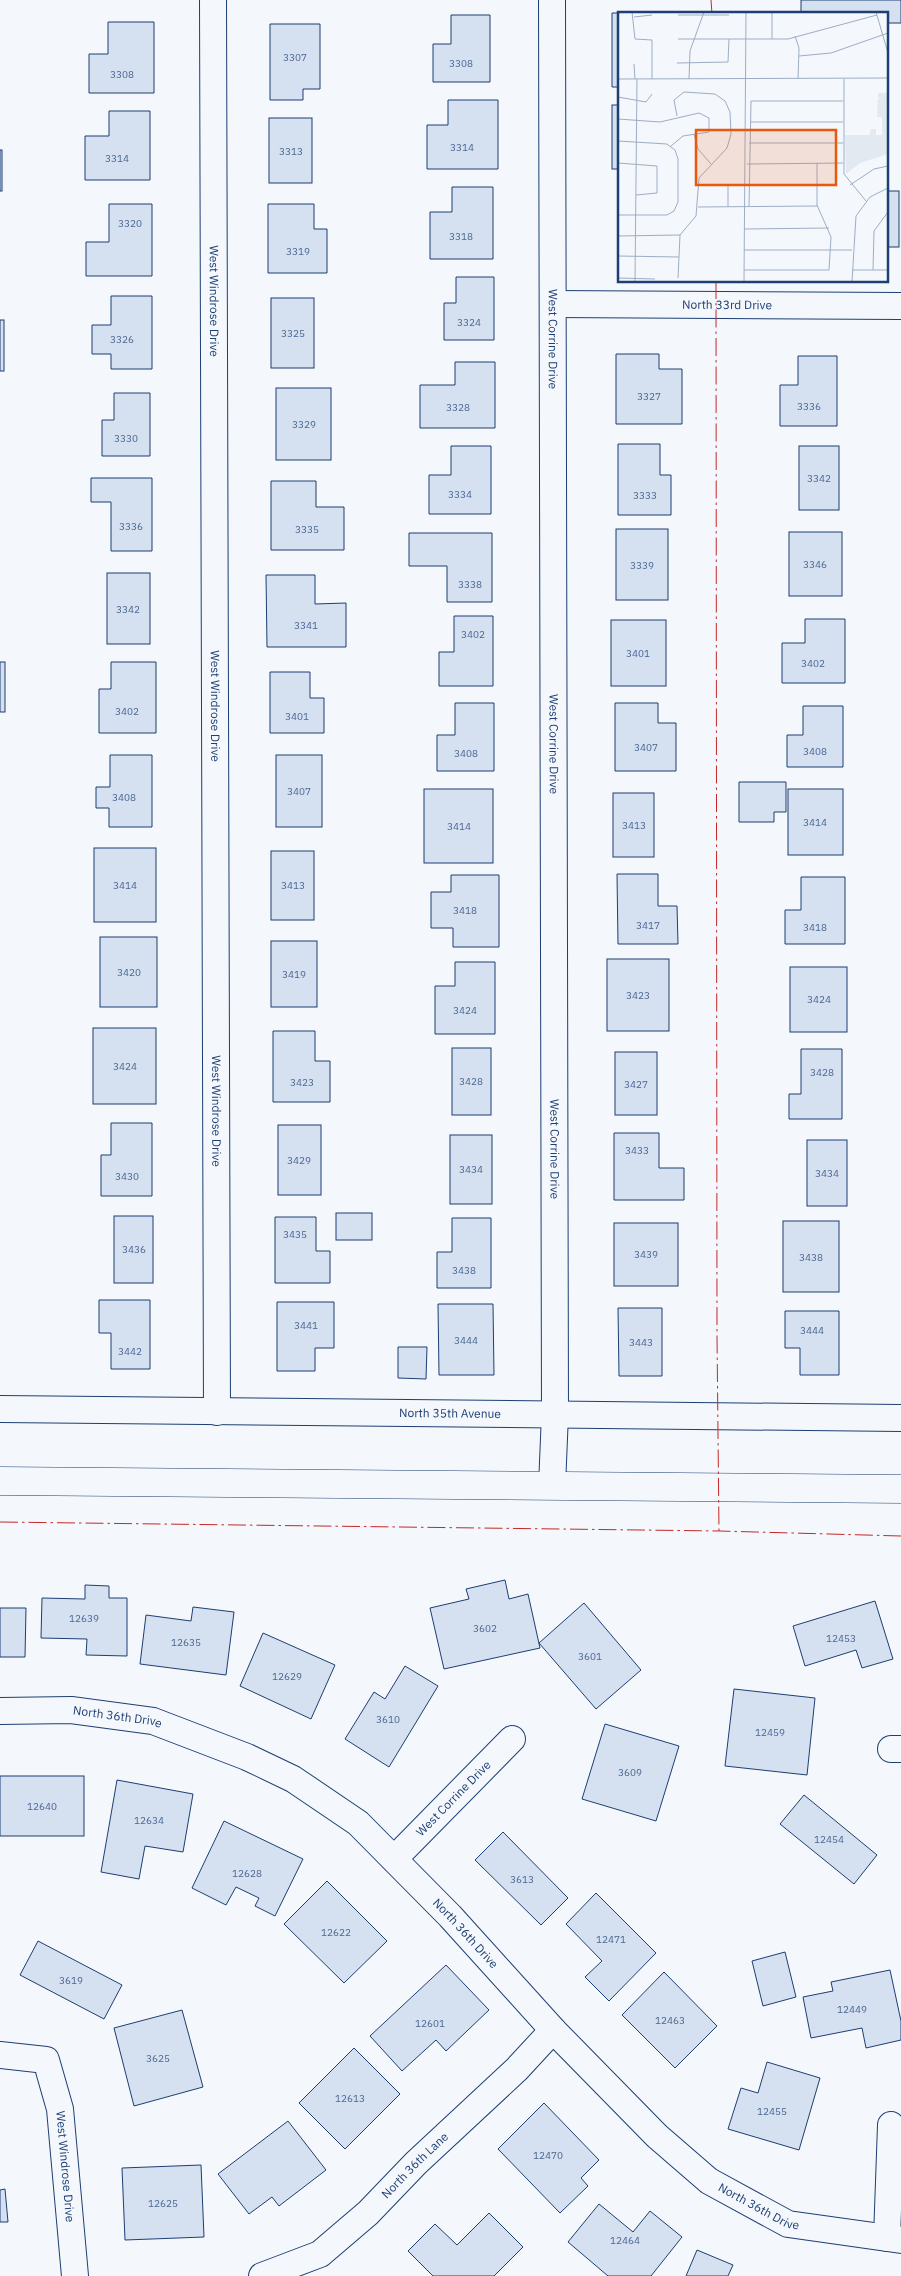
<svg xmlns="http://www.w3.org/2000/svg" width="901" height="2276" font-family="'IBM Plex Sans',sans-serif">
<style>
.building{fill:#d5e0f0;stroke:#1d3f73}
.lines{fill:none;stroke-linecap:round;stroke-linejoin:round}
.street-casing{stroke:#1d3f73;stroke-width:28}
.secondary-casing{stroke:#1d3f73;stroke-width:29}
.street{stroke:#f4f7fb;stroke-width:26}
.secondary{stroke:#f4f7fb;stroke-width:28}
.power{stroke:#c62828;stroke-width:1;stroke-dasharray:18 4 2.5 4;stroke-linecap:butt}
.labels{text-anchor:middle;stroke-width:4;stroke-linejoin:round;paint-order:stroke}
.number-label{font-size:10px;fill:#4b6792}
.street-label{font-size:12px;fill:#1d3f73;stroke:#f4f7fb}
.inset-road{fill:none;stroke:#9eadc5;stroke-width:1}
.view{fill:#e8590c;fill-opacity:0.15;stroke:#e8590c;stroke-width:2.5}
.inset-edge{fill:none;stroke:#1d3f73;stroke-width:2.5}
</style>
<rect width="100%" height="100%" fill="#f4f7fb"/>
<g class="building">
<path d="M801 0H901V23H887V14H801Z"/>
<path d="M612 13H674L620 14V87H612Z"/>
<path d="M451 15H490V82H433V44H451Z"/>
<path d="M108 22H154V93H89V54H108Z"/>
<path d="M270 24H320V89H303V100H270Z"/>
<path d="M448 100H498V169H427V125H448Z"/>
<rect x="612" y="105" width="8" height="64"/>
<path d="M109 111H150V180H85V136H109Z"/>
<rect x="269" y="118" width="43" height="65"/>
<rect x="0" y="150" width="2" height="41"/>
<rect x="618" y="186" width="2" height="71"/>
<path d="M452 187H493V259H430V212H452Z"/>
<rect x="887" y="191" width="12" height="56"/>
<path d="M109 204H152V276H86V242H109Z"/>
<path d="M268 204H314V229H327V273H268Z"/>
<path d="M456 277H494V340H444V303H456Z"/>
<path d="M111 296H152V369H111V354H92V325H111Z"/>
<rect x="271" y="298" width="43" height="70"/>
<rect x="0" y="320" width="4" height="51"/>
<path d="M616 354H659V369H682V424H616Z"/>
<path d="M798 356H837V426H780V385H798Z"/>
<path d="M455 362H495V428H420V385H455Z"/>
<rect x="276" y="388" width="55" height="72"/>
<path d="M114 393H150V456H102V420H114Z"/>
<path d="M618 444H660V475H671V515H618Z"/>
<path d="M451 446H491V514H429V475H451Z"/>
<rect x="799" y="446" width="40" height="64"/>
<path d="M91 478H152V551H111V502H91Z"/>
<path d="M271 481H316V507H344V550H271Z"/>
<rect x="616" y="529" width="52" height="71"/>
<rect x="789" y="532" width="53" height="64"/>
<path d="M409 533H492V602H447V566H409Z"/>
<rect x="107" y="573" width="43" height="71"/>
<path d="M266 575H315V604L346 603V647H267Z"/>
<path d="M454 616H493V686H439V652H454Z"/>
<path d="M805 619H845V683H782V643H805Z"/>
<rect x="611" y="620" width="55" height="66"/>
<rect x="0" y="662" width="5" height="50"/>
<path d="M111 662H156V733H99V689H111Z"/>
<path d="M270 672H310V698H324V733H270Z"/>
<path d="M455 703H494V771H437V735H455Z"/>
<path d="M615 703H658V723H676V771H615Z"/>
<path d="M803 706H843V767H787V735H803Z"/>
<path d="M110 755H152V827H109V808H96V787H110Z"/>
<rect x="276" y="755" width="46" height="72"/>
<path d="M739 782H786V812H774V822H739Z"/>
<rect x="424" y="789" width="69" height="74"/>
<rect x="788" y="789" width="55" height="66"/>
<rect x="613" y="793" width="41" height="64"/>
<rect x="94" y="848" width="62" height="74"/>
<rect x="271" y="851" width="43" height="69"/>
<path d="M617 874H658V906H677L678 944H618Z"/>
<path d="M451 875H499V947H453V928H431V892H451Z"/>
<path d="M801 877H845V944H785V910H801Z"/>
<rect x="100" y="937" width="57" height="70"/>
<rect x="271" y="941" width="46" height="66"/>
<rect x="607" y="959" width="62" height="72"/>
<path d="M455 962H495V1034H435V986H455Z"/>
<rect x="790" y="967" width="57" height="65"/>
<rect x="93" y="1028" width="63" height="76"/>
<path d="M273 1031H315V1061H330V1102H273Z"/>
<rect x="452" y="1048" width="39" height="67"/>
<path d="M801 1049H842V1119H789V1094H801Z"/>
<rect x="615" y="1052" width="42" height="63"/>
<path d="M111 1123H152V1196H101V1155H111Z"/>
<rect x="278" y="1125" width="43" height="70"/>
<path d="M614 1133H659V1168H684V1200H614Z"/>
<rect x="450" y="1135" width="42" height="69"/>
<rect x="807" y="1140" width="40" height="66"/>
<rect x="336" y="1213" width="36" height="27"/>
<rect x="114" y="1216" width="39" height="67"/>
<path d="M275 1217H316V1251H330V1283H275Z"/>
<path d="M452 1218H491V1288H437V1252H452Z"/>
<rect x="783" y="1221" width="56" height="71"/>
<rect x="614" y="1223" width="64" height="63"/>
<path d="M99 1300H150V1369H111V1333H99Z"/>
<path d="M277 1302H334V1348H315V1371H277Z"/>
<path d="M438 1304H493L494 1375H439Z"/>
<path d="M618 1308H662V1376H619Z"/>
<path d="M785 1311H839V1375H800V1348H785Z"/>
<path d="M398 1347H427L426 1379 398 1378Z"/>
<path d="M505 1580 509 1599 528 1594 540 1648 444 1669 430 1608 469 1599 466 1589Z"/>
<path d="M85 1585 109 1586V1598H127V1656L86 1655 87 1639 41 1638 42 1598 85 1599Z"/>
<path d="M875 1601 893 1659 862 1668 856 1650 805 1666 793 1626Z"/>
<path d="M584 1603 641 1670 596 1709 539 1643Z"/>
<path d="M193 1607 234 1612 226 1675 140 1664 146 1615 191 1621Z"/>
<path d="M0 1608H26L25 1657H0Z"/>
<path d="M263 1633 335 1665 311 1719 240 1686Z"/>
<path d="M405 1666 438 1686 389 1767 345 1739 374 1692 385 1699Z"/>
<path d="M734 1689 815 1698 807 1775 725 1766Z"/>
<path d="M605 1724 679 1746 656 1821 582 1799Z"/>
<rect x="0" y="1776" width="84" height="60"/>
<path d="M117 1780 193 1794 183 1852 145 1846 139 1879 101 1872Z"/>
<path d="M804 1795 877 1855 854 1884 780 1824Z"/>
<path d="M224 1821 303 1859 275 1916 255 1906 259 1898 236 1887 226 1905 192 1888Z"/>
<path d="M503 1832 568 1898 541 1925 475 1860Z"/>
<path d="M327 1881 387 1941 344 1983 284 1924Z"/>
<path d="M596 1893 656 1953 609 2001 585 1977 602 1961 566 1924Z"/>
<path d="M38 1941 122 1985 104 2019 20 1975Z"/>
<path d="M785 1952 796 1997 763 2006 752 1961Z"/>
<path d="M446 1965 489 2010 446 2051 436 2040 402 2071 370 2036Z"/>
<path d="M890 1970 901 2021V2040L866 2048 862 2028 811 2038 803 1997 833 1991 831 1982Z"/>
<path d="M664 1972 717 2026 675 2068 622 2015Z"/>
<path d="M182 2010 203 2087 134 2106 114 2028Z"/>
<path d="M354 2048 400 2094 345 2149 299 2103Z"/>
<path d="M767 2062 820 2078 799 2150 728 2129 741 2088 758 2093Z"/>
<path d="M544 2103 599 2160 581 2178 588 2186 560 2213 498 2149Z"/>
<path d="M288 2121 326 2170 279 2206 272 2197 249 2214 218 2174Z"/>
<path d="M201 2165 204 2237 125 2240 122 2168Z"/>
<path d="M5 2189 8 2222H0V2190Z"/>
<path d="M599 2204 633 2232 650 2211 682 2237 651 2276H608L568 2242Z"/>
<path d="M489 2213 523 2247 494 2276H433L408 2251 435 2224 457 2245Z"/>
<path d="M697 2250 733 2265 728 2276H686Z"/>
</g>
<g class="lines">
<defs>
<g id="street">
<path id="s1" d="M213 0 217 1412"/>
<path id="s2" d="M552 0 555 1414 552 1486"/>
<path id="s3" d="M553 304 901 306"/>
<path id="s4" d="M0 1409 901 1418"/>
<path id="s5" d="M0 1711 71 1710 153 1721 247 1757 293 1779 358 1823 450 1916 553 2030 657 2136 709 2181 788 2224 901 2240"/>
<path d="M891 1749H901"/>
<path id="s6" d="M394 1859 512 1739"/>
<path id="s7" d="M0 2055 46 2060 60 2109 75 2276"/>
<path d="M887 2238 891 2125"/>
<path id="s8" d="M262 2276 320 2254 368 2213 416 2163 517 2069 553 2030"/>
</g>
<path id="secondary" d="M0 1481 901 1489"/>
</defs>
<use href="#street" class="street-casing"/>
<use href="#secondary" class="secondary-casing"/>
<use href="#street" class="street"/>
<use href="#secondary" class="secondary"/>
<g class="power">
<path d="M711 0 712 14"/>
<path d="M716 281 717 1335 719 1531"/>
<path d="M0 1522 719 1531 901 1536"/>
</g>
</g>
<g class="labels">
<g class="number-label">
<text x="295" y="61">3307</text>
<text x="461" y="67">3308</text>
<text x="122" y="78">3308</text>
<text x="462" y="151">3314</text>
<text x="291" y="155">3313</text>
<text x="117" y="162">3314</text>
<text x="130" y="227">3320</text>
<text x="461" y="240">3318</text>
<text x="298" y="255">3319</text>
<text x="469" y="326">3324</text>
<text x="293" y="337">3325</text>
<text x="122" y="343">3326</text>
<text x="649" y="400">3327</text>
<text x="809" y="410">3336</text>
<text x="458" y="411">3328</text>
<text x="304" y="428">3329</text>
<text x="126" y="442">3330</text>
<text x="819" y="482">3342</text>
<text x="460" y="498">3334</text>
<text x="645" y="499">3333</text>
<text x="131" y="530">3336</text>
<text x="307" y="533">3335</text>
<text x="815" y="568">3346</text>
<text x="642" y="569">3339</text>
<text x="470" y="588">3338</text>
<text x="128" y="613">3342</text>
<text x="306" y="629">3341</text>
<text x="473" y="638">3402</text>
<text x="638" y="657">3401</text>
<text x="813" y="667">3402</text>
<text x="127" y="715">3402</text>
<text x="297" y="720">3401</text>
<text x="646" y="751">3407</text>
<text x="815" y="755">3408</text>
<text x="466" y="757">3408</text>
<text x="299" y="795">3407</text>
<text x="124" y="801">3408</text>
<text x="815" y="826">3414</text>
<text x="634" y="829">3413</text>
<text x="459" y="830">3414</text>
<text x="125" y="889">3414</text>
<text x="293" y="889">3413</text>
<text x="465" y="914">3418</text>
<text x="648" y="929">3417</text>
<text x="815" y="931">3418</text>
<text x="129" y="976">3420</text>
<text x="294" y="978">3419</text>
<text x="638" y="999">3423</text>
<text x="819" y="1003">3424</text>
<text x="465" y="1014">3424</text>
<text x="125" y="1070">3424</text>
<text x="822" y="1076">3428</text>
<text x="471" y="1085">3428</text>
<text x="302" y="1086">3423</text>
<text x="636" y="1088">3427</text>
<text x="637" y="1154">3433</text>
<text x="299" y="1164">3429</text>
<text x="471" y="1173">3434</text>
<text x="827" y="1177">3434</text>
<text x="127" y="1180">3430</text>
<text x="295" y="1238">3435</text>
<text x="134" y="1253">3436</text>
<text x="646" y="1258">3439</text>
<text x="811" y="1261">3438</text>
<text x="464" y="1274">3438</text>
<text x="306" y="1329">3441</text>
<text x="812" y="1334">3444</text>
<text x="466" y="1344">3444</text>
<text x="641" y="1346">3443</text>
<text x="130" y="1355">3442</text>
<text x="84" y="1622">12639</text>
<text x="485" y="1632">3602</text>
<text x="841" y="1642">12453</text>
<text x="186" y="1646">12635</text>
<text x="590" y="1660">3601</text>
<text x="287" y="1680">12629</text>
<text x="388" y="1723">3610</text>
<text x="770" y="1736">12459</text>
<text x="630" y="1776">3609</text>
<text x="42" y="1810">12640</text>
<text x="149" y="1824">12634</text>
<text x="829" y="1843">12454</text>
<text x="247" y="1877">12628</text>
<text x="522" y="1883">3613</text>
<text x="336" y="1936">12622</text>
<text x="611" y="1943">12471</text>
<text x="71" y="1984">3619</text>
<text x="852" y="2013">12449</text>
<text x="670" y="2024">12463</text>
<text x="430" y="2027">12601</text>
<text x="158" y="2062">3625</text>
<text x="350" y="2102">12613</text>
<text x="772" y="2115">12455</text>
<text x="548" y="2159">12470</text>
<text x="163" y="2207">12625</text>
<text x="625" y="2244">12464</text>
</g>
<g class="street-label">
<text dy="4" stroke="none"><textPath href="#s1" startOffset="301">West Windrose Drive</textPath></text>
<text dy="4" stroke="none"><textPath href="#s3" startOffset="174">North 33rd Drive</textPath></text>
<text dy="4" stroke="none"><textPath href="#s2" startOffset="339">West Corrine Drive</textPath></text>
<text dy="4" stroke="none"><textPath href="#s1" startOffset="706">West Windrose Drive</textPath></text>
<text dy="4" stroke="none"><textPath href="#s2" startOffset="744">West Corrine Drive</textPath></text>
<text dy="4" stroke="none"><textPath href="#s1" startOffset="1111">West Windrose Drive</textPath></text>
<text dy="4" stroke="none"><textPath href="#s2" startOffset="1149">West Corrine Drive</textPath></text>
<text dy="4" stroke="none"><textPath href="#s4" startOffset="450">North 35th Avenue</textPath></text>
<text dy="4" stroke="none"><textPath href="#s5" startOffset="118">North 36th Drive</textPath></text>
<text dy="4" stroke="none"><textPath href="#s6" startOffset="85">West Corrine Drive</textPath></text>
<text dy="4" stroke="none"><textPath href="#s5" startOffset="538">North 36th Drive</textPath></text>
<text dy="4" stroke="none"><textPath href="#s8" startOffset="192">North 36th Lane</textPath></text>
<text dy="4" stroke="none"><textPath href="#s7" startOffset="155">West Windrose Drive</textPath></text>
<text dy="4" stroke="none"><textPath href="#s5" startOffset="942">North 36th Drive</textPath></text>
</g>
</g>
<g transform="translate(618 12)">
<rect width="270" height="270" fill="#f4f7fb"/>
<path d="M260 81H270V142L242 151 228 162 227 123H252L253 117H258V123H264V105H259L260 87 264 86H260Z" fill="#e3e9f0"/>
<path class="inset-road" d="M14 0 17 27 34 28V67M258 0 270 41M60 3H111M16 5 34 3M177 24 181 36 180 67M60 27H170L259 3M154 27V0M181 44 213 41 270 21M59 51 110 50 111 27M16 52 17 67M0 67 270 66M71 67 72 39 86 0M226 67V162L248 189M0 85 28 90 34 82M0 107 42 110 81 101 91 106V120L65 124 53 134M132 110H225M76 122 80 137 93 152M0 129 49 132 57 138 60 147V190L56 199 49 203H0M131 131H225M0 151 39 154V181L18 183M129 152 225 151M131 173H199M232 173 256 157 270 154M80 195 200 194M110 195V172M131 195 133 89H225M126 217 211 216M0 224 62 223 78 204 81 166 109 136 113 122 112 100 107 89 97 82 66 80 56 88 59 104M126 238H234M0 244 61 245M126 258H211L213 225 199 193V151M234 258H270M255 258 256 219 270 200M0 266 37 267M60 266 62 223M17 270 19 67M126 270 128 0M234 270 238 204 252 185 270 176"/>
<path class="view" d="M78 118H218V173H78Z"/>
<rect width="270" height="270" class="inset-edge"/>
</g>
</svg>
